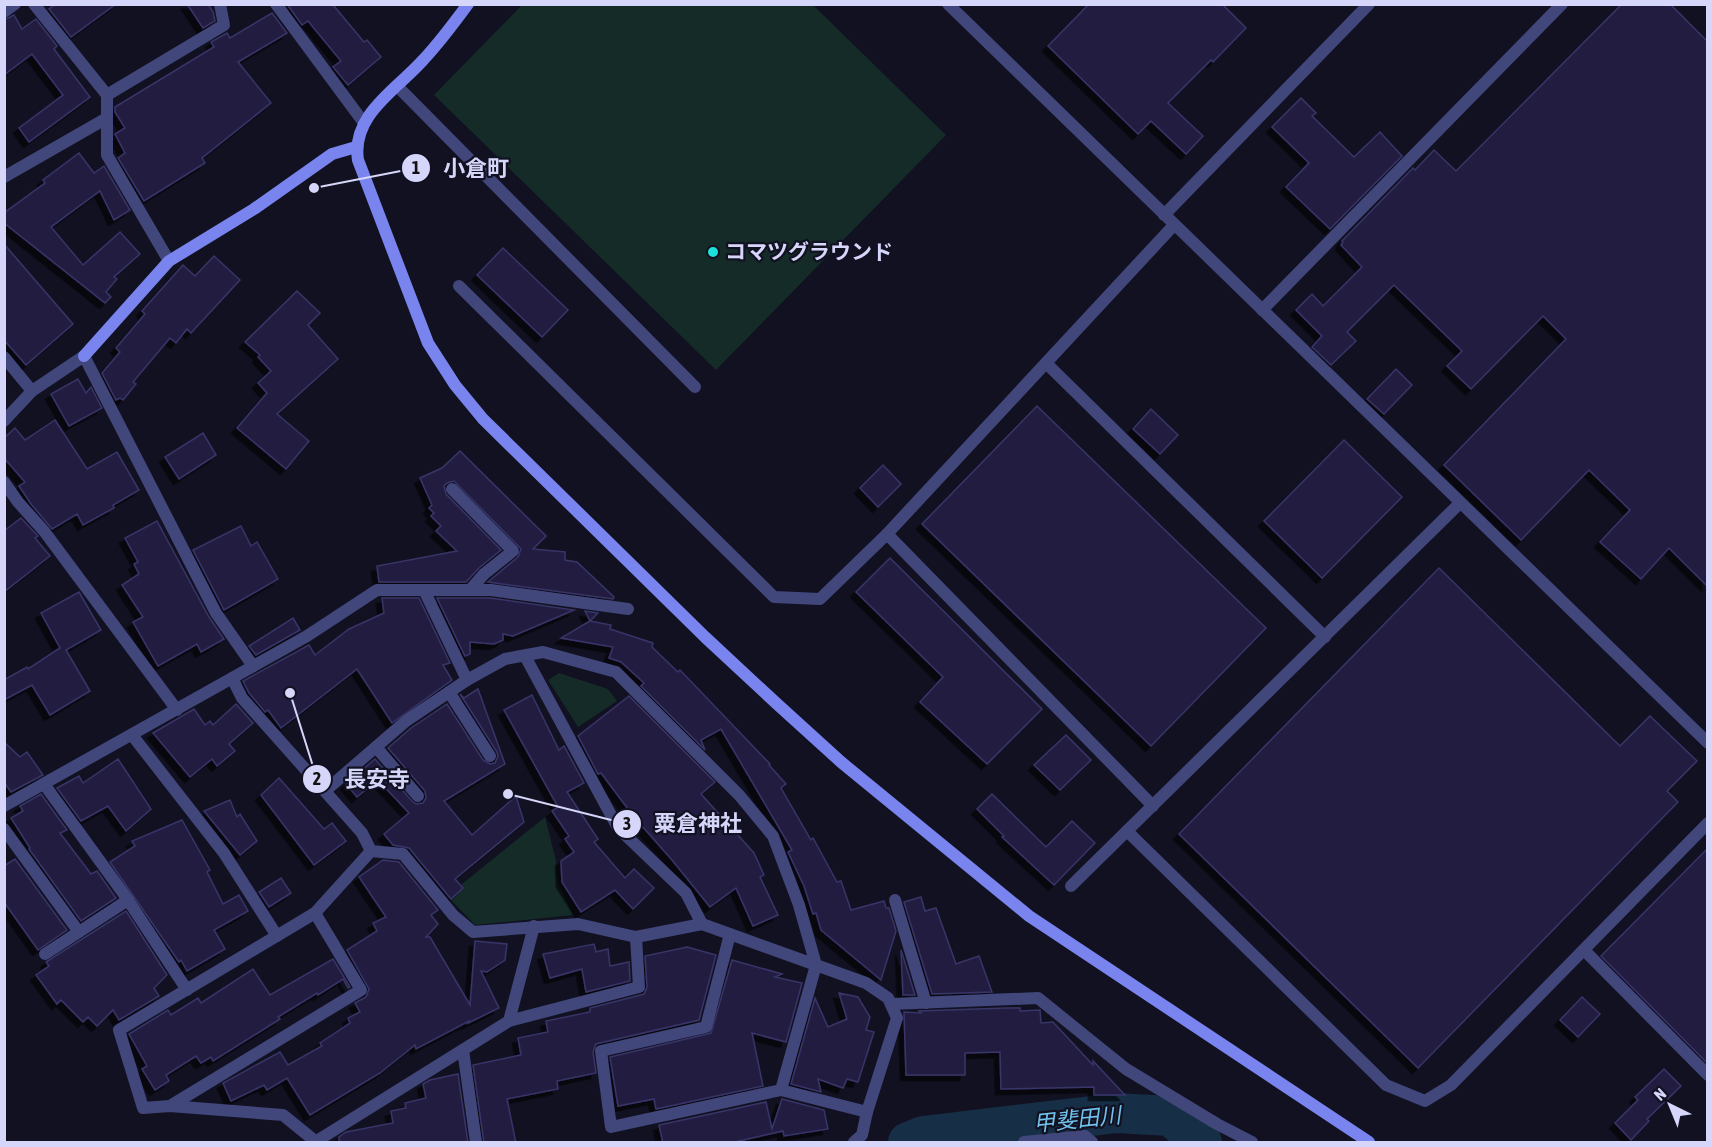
<svg xmlns="http://www.w3.org/2000/svg" width="1712" height="1147" font-family="'Asap Condensed','Noto Sans JP',sans-serif">
<style>
.green{fill:#142b27}
.lines{fill:none;stroke-linecap:round;stroke-linejoin:round}
.river{stroke:#162e46;stroke-width:40}
.building{fill:#221f40;stroke:#383469;stroke-width:1.5;filter:url(#shadow)}
.lane{stroke:#41467b;stroke-width:12}
.street{stroke:#41467b;stroke-width:12}
.secondary{stroke:#7984ee;stroke-width:12}
.poi-dot{fill:#1ce0dc;stroke:#111121;stroke-width:2}
.labels{text-anchor:middle;stroke-width:4.5;stroke-linejoin:round;paint-order:stroke}
.poi-label{font-size:21px;font-weight:bold;fill:#d6d6fa;stroke:#111121;text-anchor:start}
.water-label{font-size:22px;font-style:italic;fill:#71c2ed;stroke:#111121}
.leader{fill:none;stroke:#d6d6fa;stroke-width:2}
.callout-dot{fill:#d6d6fa;stroke:#111121;stroke-width:2}
.mark-label{font-size:18px;text-anchor:middle;font-weight:bold;fill:#111}
.callout-label{font-size:22px;text-anchor:middle;font-weight:bold;fill:#d6d6fa;stroke:#111121;stroke-width:4.5;stroke-linejoin:round;paint-order:stroke}
</style>
<defs>
<filter id="shadow"><feDropShadow dx="-5.5" dy="5.5" stdDeviation="0" flood-color="#0009"/></filter>
</defs>
<rect width="100%" height="100%" fill="#111121"/>
<g class="green">
<path d="M522 5H813L946 135 716 370 434 95Z"/>
<path d="M559 673 608 689 617 701 578 727 548 680Z"/>
<path d="M545 817 556 861 557 881 573 915 475 925 447 896Z"/>
</g>
<g class="lines">
<path class="river" d="M908 1142 923 1136 1117 1113 1170 1116 1202 1142"/>
</g>
<g class="building">
<path d="M56 4H116L71 37 49 9Z"/>
<path d="M187 4H208L213 12 215 21 203 28Z"/>
<path d="M287 4H336L334 6 364 42 367 40 381 57 348 85 333 67 341 61 308 21 302 25Z"/>
<path d="M1089 4H1222L1246 28 1213 62 1211 60 1168 103 1203 136 1186 154 1151 121 1138 134 1048 46Z"/>
<path d="M1622 4H1670L1707 41V586L1669 548 1641 579 1600 542 1630 510 1589 470 1521 540 1444 465 1566 339 1543 316 1471 389 1447 366 1462 351 1394 285 1347 332 1356 341 1331 365 1312 347 1322 336 1296 310 1312 294 1323 306 1362 267 1341 245 1343 242 1342 241 1413 168 1415 170 1434 150 1456 171Z"/>
<path d="M272 13 287 33 238 62 271 103 202 158 205 163 144 201 118 158 125 153 115 134 125 128 115 112V107L214 47 211 42 227 33 230 38Z"/>
<path d="M14 15 22 29 36 19 57 46 54 49 90 97 29 142 19 128 63 95 32 54 4 75V20Z"/>
<path d="M1301 98 1316 113 1312 116 1354 157 1380 132 1402 156 1330 229 1286 187 1309 163 1272 127Z"/>
<path d="M79 153 94 173 104 166 130 210 114 220 100 191 51 227 83 265 120 232 140 254 114 277 117 279 106 292 111 297 105 303 4 223V213L45 183 43 180Z"/>
<path d="M4 244 73 324 26 365 4 340Z"/>
<path d="M503 248 568 310 542 337 477 275Z"/>
<path d="M214 256 240 280 191 333 187 329 176 343 170 338 133 382 136 384 123 400 120 398 116 400 102 373 120 352 116 348 145 314 142 311 183 265 195 276Z"/>
<path d="M297 291 320 313 308 325 338 359 277 414 309 441 286 469 237 428 267 393 258 383 271 371 258 357 260 355 245 342Z"/>
<path d="M1396 369 1412 385 1384 414 1367 399Z"/>
<path d="M78 379 86 393 91 387 102 408 69 426 51 394Z"/>
<path d="M1037 406 1266 628 1151 746 922 524Z"/>
<path d="M1151 409 1178 435 1160 454 1133 429Z"/>
<path d="M55 420 87 469 117 452 139 490 113 505 114 508 83 525 77 514 52 529 31 504 19 486 25 482 4 458V438L15 428 25 440Z"/>
<path d="M203 433 216 455 179 479 165 457Z"/>
<path d="M1344 440 1402 497 1322 578 1264 521Z"/>
<path d="M460 451 546 536 533 549 565 552V560L577 562 614 597 613 599 488 582 518 557 521 549 454 481 447 483 444 486 446 494 501 550 479 568 466 582H379L377 566 457 551 436 531 441 526 431 516 434 513 429 508 432 505 420 478 442 468Z"/>
<path d="M883 465 901 484 878 507 860 488Z"/>
<path d="M21 518 38 536 35 538 50 556 4 592V531Z"/>
<path d="M157 521 209 617 224 639 201 652 197 644 158 666 133 622 143 617 122 585 139 574 134 564 138 562 125 538Z"/>
<path d="M241 526 251 546 257 542 278 579 224 610 193 550Z"/>
<path d="M890 558 1042 709 987 764 920 702 943 677 856 592Z"/>
<path d="M1439 568 1620 746 1650 716 1697 761 1667 791 1678 802 1418 1068 1179 834Z"/>
<path d="M79 592 101 630 66 650 90 691 50 715 32 685 4 700V680L27 667 28 669 60 648 41 613Z"/>
<path d="M382 598H419L450 663 443 665 452 680 392 723 357 669 281 728 268 710 265 712 249 693 243 681 309 645 315 655 349 629 384 613Z"/>
<path d="M437 598H490L574 610 513 636 503 634V640L494 644 470 642V654L465 656Z"/>
<path d="M585 611 598 613 590 621 611 625 610 629 653 643 652 647 678 672 680 670 770 764 769 765 786 784 781 788 811 840 813 838 837 882 841 881 851 910 884 901 886 908H889L896 931 881 980 821 930 816 913 813 914 804 886 788 852 792 850 721 729 701 740 705 750 641 686 644 683 621 662 609 658 613 647 561 638 590 621Z"/>
<path d="M293 618 300 630 256 655 249 646Z"/>
<path d="M478 689 505 764 444 801 472 835 516 796 524 822 455 879 463 888 451 899 409 848 393 845 384 834 409 813 378 780 357 797 346 784 375 759 412 801 416 804 423 803 426 798 425 791 388 748 411 728 447 704 483 760 490 764 495 763 498 756 497 752 460 694 464 698Z"/>
<path d="M532 695 559 750 564 746 584 783 567 792 598 839 594 842 625 878 634 869 654 888 633 909 615 890 581 912 562 882 561 861 574 852 565 839 569 836 552 811 558 807 504 710Z"/>
<path d="M629 696 715 782 701 794 754 853 764 875 760 877 778 915 753 926 736 888 710 907 672 860 634 817 601 773 598 774 578 736Z"/>
<path d="M236 704 253 723 229 744 235 751 217 766 212 759 190 777 153 733 194 709 205 725 210 721 213 725Z"/>
<path d="M1066 735 1091 760 1060 790 1034 765Z"/>
<path d="M4 742 20 757 27 752 43 775 11 792 4 782Z"/>
<path d="M118 759 151 809 126 831 108 806 81 821 57 788 79 776 83 783Z"/>
<path d="M279 778 324 829 332 823 346 841 314 865 261 795Z"/>
<path d="M41 794 67 830 60 833 91 874 97 871 116 898 81 921 29 849 30 848 11 818 23 811 20 806Z"/>
<path d="M992 794 1046 847 1072 821 1095 843 1054 885 1002 837 1004 836 977 809Z"/>
<path d="M230 800 237 817 240 814 257 841 240 855 204 811Z"/>
<path d="M182 820 210 870 207 872 223 904 239 895 248 911 214 930 225 949 187 971 181 960 179 962 110 862 135 846 132 841Z"/>
<path d="M1707 849V1063L1601 956Z"/>
<path d="M15 859 67 930 38 950 4 902V866Z"/>
<path d="M383 860 399 862 438 910 431 915 438 924 426 937H430L470 1005 475 941 507 944 505 960 487 972 481 971 499 1008 468 1023 469 1021 416 1049 415 1045 380 1073 310 1115 287 1078 267 1090 264 1085 231 1101 223 1083 280 1052 288 1065 322 1046 320 1043 350 1023 348 1018 360 1012 355 1003 366 997 369 989 347 950 377 931 373 923 386 917 359 877Z"/>
<path d="M281 878 291 893 269 907 259 892Z"/>
<path d="M921 897 925 911 936 908 956 964 979 956 992 992 932 994 904 902Z"/>
<path d="M126 911 167 975 154 988 159 996 119 1020 113 1010 97 1026 88 1017 83 1022 61 1000 57 1004 36 975 49 966 46 962Z"/>
<path d="M594 944 596 952 608 949 610 966 629 962 630 981 586 992 582 969 550 978 543 954Z"/>
<path d="M687 947 716 955 699 1020 596 1044 593 1052 596 1073 557 1081 558 1089 507 1099 516 1143H484L473 1065 521 1055 518 1038 548 1032 546 1021 590 1012V1008L644 994 647 987 645 956Z"/>
<path d="M901 950 915 995H903Z"/>
<path d="M333 959 350 987 348 988 343 979 318 995 317 993 278 1017 280 1019 213 1061 211 1057 201 1063 196 1056 166 1075 169 1081 155 1090 142 1069 147 1066 129 1034 168 1010 171 1015 198 998 201 1003 253 969 270 995Z"/>
<path d="M732 960 782 974 775 977 802 983 786 1042 752 1033 763 1086 656 1109 654 1099 618 1106 610 1057 711 1033Z"/>
<path d="M839 993 858 997 870 1017 866 1030 874 1032 858 1082 847 1079 843 1088 818 1079 821 1092 791 1084 815 998 828 1027 847 1019Z"/>
<path d="M1582 997 1600 1014 1578 1037 1560 1020Z"/>
<path d="M1006 1008H1020V1011L1040 1010 1041 1023 1053 1022 1093 1065V1061L1125 1095H1094V1087L1001 1089 1000 1052 965 1053V1075H906L904 1012 921 1013 919 1011Z"/>
<path d="M1664 1069 1681 1086 1647 1119 1649 1121 1631 1140 1615 1123 1638 1100 1635 1097Z"/>
<path d="M458 1074 468 1143H339V1137L346 1132 393 1123 391 1111 406 1108 405 1103 426 1098 423 1084 430 1080Z"/>
<path d="M782 1099 824 1110 828 1129 784 1136 783 1131 730 1143H663L659 1125 766 1102 772 1129Z"/>
</g>
<g class="lines">
<g class="lane">
<path d="M276 4 364 123"/>
<path d="M948 4 1708 743"/>
<path d="M397 86 695 387"/>
<path d="M107 95 224 25 220 4"/>
<path d="M1164 215 1369 4"/>
<path d="M459 286 774 597 820 599 887 534 1174 225"/>
<path d="M1262 310 1562 4"/>
<path d="M1046 363 1325 637"/>
<path d="M4 482 18 502 44 531 177 710"/>
<path d="M887 534 1153 806"/>
<path d="M376 747 418 796"/>
<path d="M1127 831 1386 1085 1425 1101 1451 1085 1708 823"/>
<path d="M1071 886 1460 503"/>
<path d="M895 900 926 1003"/>
<path d="M1584 950 1708 1075"/>
</g>
<g class="street">
<path d="M34 4 107 95V155L169 261"/>
<path d="M4 12 15 4"/>
<path d="M4 177 107 118"/>
<path d="M4 357 32 391"/>
<path d="M4 421 32 391 84 356 216 613 253 666"/>
<path d="M452 489 513 551 484 574 471 589"/>
<path d="M424 590 467 680"/>
<path d="M525 656 618 828 686 893 702 924"/>
<path d="M232 678 242 698 362 833 371 851 403 854 453 915 473 932 578 924 636 937 702 924 866 983 888 998 897 1018 867 1112 862 1135 854 1142"/>
<path d="M449 692 490 756"/>
<path d="M132 735 224 853 277 936"/>
<path d="M44 784 126 897 187 990"/>
<path d="M325 791 406 721 467 680 505 659 543 652 616 672 739 795 773 836 799 905 816 965 781 1090"/>
<path d="M4 806 307 636 377 590H491L628 609"/>
<path d="M4 829 79 932"/>
<path d="M730 934 706 1027 601 1051 611 1127 781 1090 867 1112"/>
<path d="M45 954 128 900"/>
<path d="M891 1004 1038 998 1126 1069 1217 1124 1252 1142"/>
<path d="M509 1021 639 987 636 937"/>
<path d="M463 1050 476 1142"/>
<path d="M170 1106 361 990 315 913"/>
<path d="M315 1141 283 1115 170 1106 143 1108 119 1030 315 913 371 851"/>
<path d="M315 1142 509 1021 534 926"/>
<path d="M1024 1142 1085 1136 1092 1142"/>
</g>
<g class="secondary">
<path d="M468 4C454 23 440 42 424 59 398 89 351 114 358 160L428 343 455 385 483 419 705 637 776 703 841 762 1029 916 1369 1142"/>
<path d="M84 356 169 261 254 209 332 154 356 147"/>
</g>
</g>
<circle class="poi-dot" cx="713" cy="252" r="6"/>
<g class="labels">
<g class="poi-label">
<text x="725" y="259">コマツグラウンド</text>
</g>
<g class="water-label">
<text transform="translate(1077 1119) rotate(-6)" y="8">甲斐田川</text>
</g>
</g>
<path class="leader" d="M314 188L416 168M290 693L317 779M508 794L627 824"/>
<g class="callout-dot">
<circle cx="314" cy="188" r="6"/>
<circle cx="290" cy="693" r="6"/>
<circle cx="508" cy="794" r="6"/>
<circle cx="416" cy="168" r="15"/>
<circle cx="317" cy="779" r="15"/>
<circle cx="627" cy="824" r="15"/>
</g>
<g class="mark-label">
<text x="416" y="174">1</text>
<text x="317" y="785">2</text>
<text x="627" y="830">3</text>
</g>
<g class="callout-label">
<text x="476" y="176">小倉町</text>
<text x="377" y="787">長安寺</text>
<text x="698" y="831">粟倉神社</text>
</g>
<rect width="1712" height="1147" fill="none" stroke="#d6d6fa" stroke-width="12"/>
<g transform="translate(1670 1105) rotate(317)" stroke="#111121" stroke-width="4.5" paint-order="stroke">
<path d="M0-4.5L10 22L0 15L-10 22Z" fill="#d6d6fa"/>
<text y="-9" font-size="16" font-weight="bold" text-anchor="middle" fill="#d6d6fa">N</text>
</g>
</svg>
